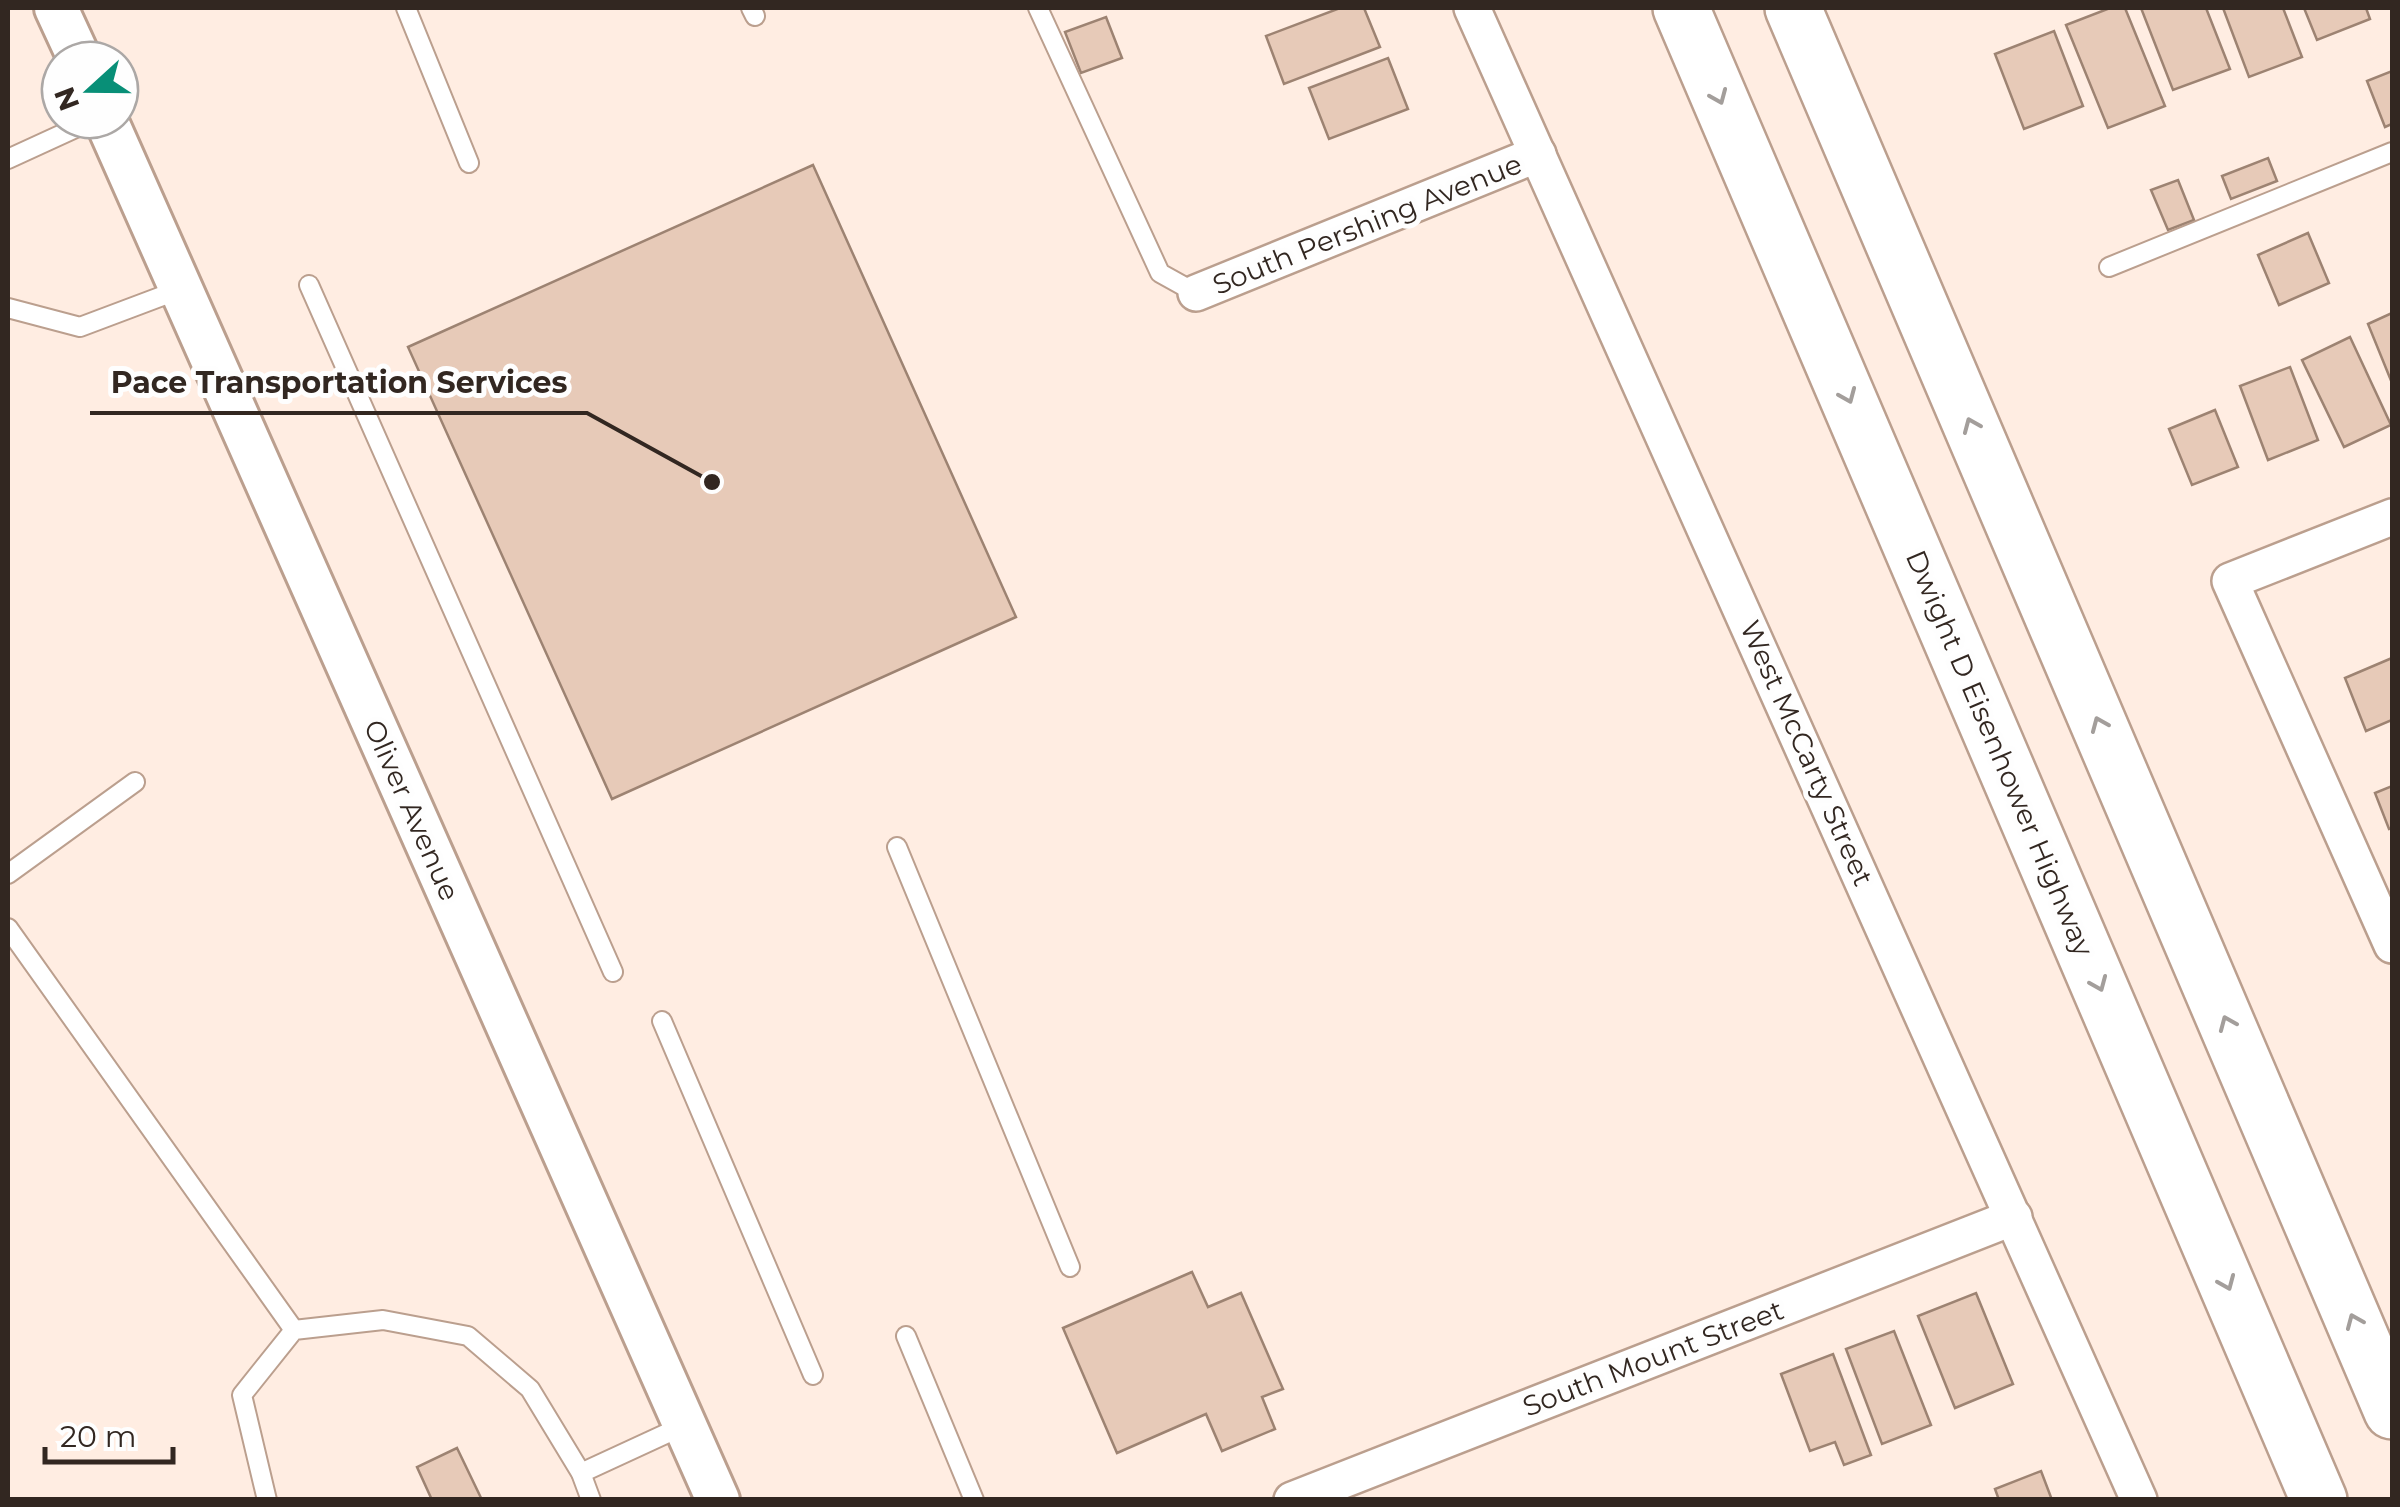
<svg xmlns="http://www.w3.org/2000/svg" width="2400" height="1507" font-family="Montserrat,sans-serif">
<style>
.building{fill:#e7cab8;stroke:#9d8372;stroke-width:2.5}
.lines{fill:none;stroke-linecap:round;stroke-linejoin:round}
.service-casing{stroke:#bb9f8e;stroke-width:22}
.minor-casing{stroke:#bb9f8e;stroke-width:40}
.tertiary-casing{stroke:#bb9f8e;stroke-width:48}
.motorway-casing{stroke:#bb9f8e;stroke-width:60}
.service{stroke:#fff;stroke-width:18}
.minor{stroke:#fff;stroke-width:35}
.tertiary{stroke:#fff;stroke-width:42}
.motorway{stroke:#fff;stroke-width:55}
.oneway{stroke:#a39e9b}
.labels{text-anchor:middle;stroke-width:10;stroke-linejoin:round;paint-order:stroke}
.street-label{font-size:28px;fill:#322721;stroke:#fefefe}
.leader{fill:none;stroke:#322721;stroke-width:4}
.callout-dot{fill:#322721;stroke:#fefefe;stroke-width:4}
.callout-label{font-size:30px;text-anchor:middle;font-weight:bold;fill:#322721;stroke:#fefefe;stroke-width:10;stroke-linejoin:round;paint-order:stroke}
</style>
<rect width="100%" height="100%" fill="#ffede2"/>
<g class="building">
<path d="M1340 8H1364L1380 47 1284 84 1266 36Z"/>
<path d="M2110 8H2125L2165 106 2108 128 2066 25Z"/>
<path d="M2141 8H2206L2230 69 2173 90Z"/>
<path d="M2223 8H2283L2302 57 2249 77Z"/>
<path d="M2304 8H2366L2370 19 2317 40Z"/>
<path d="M1106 17 1122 58 1081 73 1065 32Z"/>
<path d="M2054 31 2083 106 2024 129 1995 54Z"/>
<path d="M1388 58 1408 109 1329 139 1309 88Z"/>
<path d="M2392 71V124L2385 127 2367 81Z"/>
<path d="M2268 158 2277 181 2231 199 2222 176Z"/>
<path d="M813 165 1016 617 612 799 408 347Z"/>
<path d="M2178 180 2194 220 2168 230 2151 190Z"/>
<path d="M2308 233 2329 283 2279 305 2258 255Z"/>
<path d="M2392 313V383L2368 324Z"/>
<path d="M2350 337 2391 425 2344 447 2302 360Z"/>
<path d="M2290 367 2318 440 2268 460 2240 386Z"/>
<path d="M2215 410 2238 467 2192 485 2169 429Z"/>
<path d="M2392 658V720L2366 731 2345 678Z"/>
<path d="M2392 786V828L2389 829 2375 793Z"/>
<path d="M1192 1272 1208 1307 1241 1293 1283 1389 1262 1397 1275 1429 1222 1451 1206 1414 1117 1453 1063 1328Z"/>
<path d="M1976 1293 2013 1384 1955 1408 1918 1316Z"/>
<path d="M1894 1331 1931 1425 1882 1444 1846 1349Z"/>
<path d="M1833 1354 1871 1455 1844 1465 1835 1442 1810 1451 1781 1374Z"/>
<path d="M457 1448 482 1500H432L417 1467Z"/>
<path d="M2041 1471 2052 1500H1999L1995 1489Z"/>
</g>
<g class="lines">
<defs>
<g id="service">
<path d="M406 8 469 163"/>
<path d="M751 8 755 16"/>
<path d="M1038 8 1160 273 1196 293"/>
<path d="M8 159 93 120"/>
<path d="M2109 267 2392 152"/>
<path d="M309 285 613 972"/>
<path d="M8 308 80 327 181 289"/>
<path d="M897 847 1070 1267"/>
<path d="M8 874 135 782"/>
<path d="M8 928 294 1330"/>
<path d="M662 1021 813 1375"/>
<path d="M906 1336 974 1500"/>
<path d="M581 1473 685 1425"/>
<path d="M267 1500 242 1395 294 1330 383 1320 468 1336 530 1389 581 1473 591 1500"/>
</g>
<g id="minor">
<path d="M1472 8 2139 1500"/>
<path d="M1196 293 1538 154"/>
<path d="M2392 517 2230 581 2392 945"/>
<path d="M1292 1500 2014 1217"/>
</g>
<g id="tertiary">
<path d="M56 8 80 60"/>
<path d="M106 120 718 1500"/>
</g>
<g id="motorway">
<path d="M1681 8 2319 1500"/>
<path d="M1793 8 2392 1411"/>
</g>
</defs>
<use href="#service" class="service-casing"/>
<use href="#minor" class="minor-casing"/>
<use href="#tertiary" class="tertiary-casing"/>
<use href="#motorway" class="motorway-casing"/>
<use href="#service" class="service"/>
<use href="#minor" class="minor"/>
<use href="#tertiary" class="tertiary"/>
<use href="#motorway" class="motorway"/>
</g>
<defs><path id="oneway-chevron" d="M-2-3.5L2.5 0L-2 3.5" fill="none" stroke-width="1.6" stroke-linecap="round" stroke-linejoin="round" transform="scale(2.5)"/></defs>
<g class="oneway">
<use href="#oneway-chevron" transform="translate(1719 97) rotate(67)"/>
<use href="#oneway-chevron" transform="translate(1848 396) rotate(67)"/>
<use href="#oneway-chevron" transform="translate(1971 425) rotate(-113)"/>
<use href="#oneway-chevron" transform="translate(2099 724) rotate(-113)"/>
<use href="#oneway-chevron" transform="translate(2099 984) rotate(67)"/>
<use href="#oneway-chevron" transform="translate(2227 1023) rotate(-113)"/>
<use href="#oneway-chevron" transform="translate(2227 1283) rotate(67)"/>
<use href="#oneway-chevron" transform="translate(2354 1321) rotate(-113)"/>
</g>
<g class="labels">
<g class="street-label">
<text transform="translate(1367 224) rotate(-22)" y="10">South Pershing Avenue</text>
<text transform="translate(1807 753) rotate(66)" y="10">West McCarty Street</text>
<text transform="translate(2000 753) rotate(67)" y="10">Dwight D Eisenhower Highway</text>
<text transform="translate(412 810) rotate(66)" y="10">Oliver Avenue</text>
<text transform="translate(1653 1358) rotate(-21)" y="10">South Mount Street</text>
</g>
</g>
<path class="leader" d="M712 482L587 413H90"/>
<circle class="callout-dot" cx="712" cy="482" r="10"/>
<g class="callout-label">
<text x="339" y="393">Pace Transportation Services</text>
</g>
<rect width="2400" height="1507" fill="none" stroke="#322721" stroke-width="20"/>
<g transform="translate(90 90) rotate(249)"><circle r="48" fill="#fefefe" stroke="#aca8a6" stroke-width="2.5"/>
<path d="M0-8L18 38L0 25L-18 38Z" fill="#088f77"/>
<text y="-15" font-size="28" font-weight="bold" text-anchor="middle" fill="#322721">N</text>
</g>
<path d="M45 1447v15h128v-15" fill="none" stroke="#322721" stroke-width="5"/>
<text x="60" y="1447" font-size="30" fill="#322721" stroke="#fefefe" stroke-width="8" paint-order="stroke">20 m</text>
</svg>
